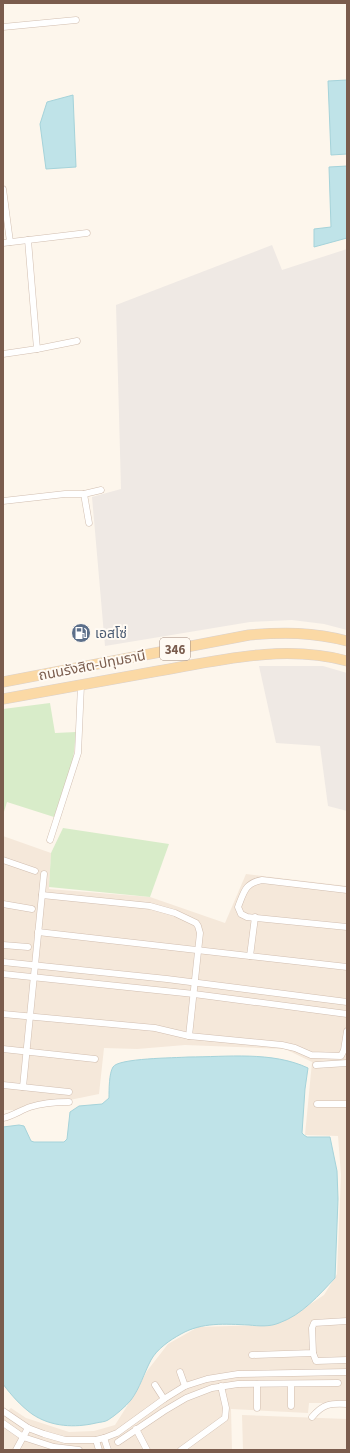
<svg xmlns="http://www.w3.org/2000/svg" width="350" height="1453" font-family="'Source Sans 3','Noto Sans Thai',sans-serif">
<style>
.residential{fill:#f5e8da}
.industrial{fill:#efe9e4}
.green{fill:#d8ecc9}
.water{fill:#bfe3e8;stroke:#a5d3da}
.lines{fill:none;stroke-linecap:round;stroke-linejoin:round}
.minor-casing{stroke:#d1beb0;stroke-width:7}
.primary-casing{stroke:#dad1cd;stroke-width:11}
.minor{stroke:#fff;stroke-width:6}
.primary{stroke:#fbd9a5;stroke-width:10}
.labels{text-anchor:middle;stroke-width:4;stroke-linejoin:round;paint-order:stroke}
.shield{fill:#fffaf3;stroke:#a28b7f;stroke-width:1}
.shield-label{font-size:13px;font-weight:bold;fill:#7a5c4d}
.service-label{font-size:14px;fill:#4e5e75;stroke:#fffaf3;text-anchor:start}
.street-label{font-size:14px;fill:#7a5c4d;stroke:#fffaf3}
</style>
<rect width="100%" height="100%" fill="#fdf6ec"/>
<g class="residential">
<path d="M3 836 51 853 49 889 150 897 225 923 246 874 347 886V1403H309L308 1413 231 1409 232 1450H3V1415L11 1408 26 1418 69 1432 94 1431 115 1425 134 1395 147 1371 168 1344 198 1327 263 1325 288 1319 324 1295 337 1274 341 1175 338 1136 305 1135 312 1062 285 1049 185 1045 137 1049 104 1048 99 1094 21 1110H3Z"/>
<path d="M242 1415 347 1419V1450H243Z"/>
</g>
<g class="industrial">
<path d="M272 245 282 270 347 249V630L324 624 292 620 250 622 105 646 92 497 121 489 116 305Z"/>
<path d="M259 666H323L347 673V811L328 806 320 746 276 743Z"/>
</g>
<g class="green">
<path d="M50 703 55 733 76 732 73 761 54 817 7 802 3 815V709Z"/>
<path d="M63 828 169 844 150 897 49 887 51 853Z"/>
</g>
<g class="water">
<path d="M347 80V154L331 155 328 81Z"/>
<path d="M73 95 76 167 46 169 40 124 47 102Z"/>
<path d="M347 166V238L314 247V229L331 227 329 167Z"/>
<path d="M188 1057C227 1057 272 1051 308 1068L305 1089 302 1133 304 1135 307 1137H330L337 1171 338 1199 335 1278C319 1295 302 1315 279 1323 270 1327 258 1326 249 1325 225 1324 202 1322 181 1334 170 1340 157 1349 151 1360 144 1373 140 1388 131 1400 125 1407 116 1415 108 1420 105 1422 100 1422 96 1423 75 1428 51 1427 32 1414 21 1406 11 1395 3 1384V1127L19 1125 24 1126 31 1141 34 1142H64L67 1139 70 1112 79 1106 102 1104 109 1098C109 1090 109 1073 113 1067 118 1058 175 1058 188 1057Z"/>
</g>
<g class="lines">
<defs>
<g id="minor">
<path d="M3 27 76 20"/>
<path d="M3 189 10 242"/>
<path d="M28 240 37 349"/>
<path d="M3 243 87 233"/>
<path d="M3 354 37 349 77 341"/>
<path d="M84 494 89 523"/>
<path d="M3 501 65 494H84L101 490"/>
<path d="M50 840 78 753 81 685"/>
<path d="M3 860 35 871"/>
<path d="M347 890 262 880C245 883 244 892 238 907L241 914 247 917 347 927"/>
<path d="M42 895 150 906 175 913 196 923 198 926 200 933 189 1036"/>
<path d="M3 904 32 909"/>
<path d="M38 932 347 967"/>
<path d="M3 945 28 947"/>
<path d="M250 956 255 917"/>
<path d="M3 962 167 979 347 1002"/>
<path d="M3 974 194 994 347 1014"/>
<path d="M3 1014 155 1028 189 1036 282 1045 295 1048 311 1055 341 1056 344 1050 347 1031"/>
<path d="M3 1049 95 1059"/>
<path d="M316 1065 347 1063"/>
<path d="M3 1085 69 1092"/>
<path d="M23 1087 44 874"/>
<path d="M317 1104H347"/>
<path d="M3 1118C13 1116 21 1110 30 1107 42 1103 56 1102 69 1102"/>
<path d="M313 1353 316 1361 347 1360"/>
<path d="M252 1355 313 1353 312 1328 314 1323 347 1321"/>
<path d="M180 1372 185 1386"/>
<path d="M291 1384V1406"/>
<path d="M155 1385 164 1399"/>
<path d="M257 1408V1384"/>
<path d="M3 1411 28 1428 44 1434 65 1440H96L104 1438 117 1433 164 1399 185 1386 207 1379 238 1374 347 1372"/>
<path d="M312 1417C323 1404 330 1403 347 1404"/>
<path d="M3 1423 23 1437 54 1447 79 1450"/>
<path d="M136 1429 147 1450"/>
<path d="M104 1438 108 1450"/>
<path d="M96 1440 99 1450"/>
<path d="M118 1442 164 1411 186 1398 212 1388 238 1384 338 1383"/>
<path d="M16 1450 28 1428"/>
<path d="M181 1450 225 1418 226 1408 221 1386"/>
</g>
<g id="primary">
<path d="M3 682 249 635C283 632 313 632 347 641"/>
<path d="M3 699C55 690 106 680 158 671 221 660 284 644 347 661"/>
</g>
</defs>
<use href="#minor" class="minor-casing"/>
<use href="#primary" class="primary-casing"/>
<use href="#minor" class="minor"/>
<use href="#primary" class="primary"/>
</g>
<defs>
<symbol id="fuel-disc" viewBox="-11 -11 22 22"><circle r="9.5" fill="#5c6f8a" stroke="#fffaf3"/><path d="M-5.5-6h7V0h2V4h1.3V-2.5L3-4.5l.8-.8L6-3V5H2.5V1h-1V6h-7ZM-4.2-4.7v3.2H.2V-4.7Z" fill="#fff"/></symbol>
</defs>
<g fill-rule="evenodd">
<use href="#fuel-disc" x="70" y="622" width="22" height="22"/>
</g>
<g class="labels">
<rect class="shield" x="160" y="638" width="30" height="22" rx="3"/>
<g class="shield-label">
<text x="175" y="654">346</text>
</g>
<g class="service-label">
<text x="95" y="638">เอสโซ่</text>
</g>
<g class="street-label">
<text transform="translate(92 665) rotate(-11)" y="5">ถนนรังสิต-ปทุมธานี</text>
</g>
</g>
<rect width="350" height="1453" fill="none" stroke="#7a5c4d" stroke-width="8"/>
</svg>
